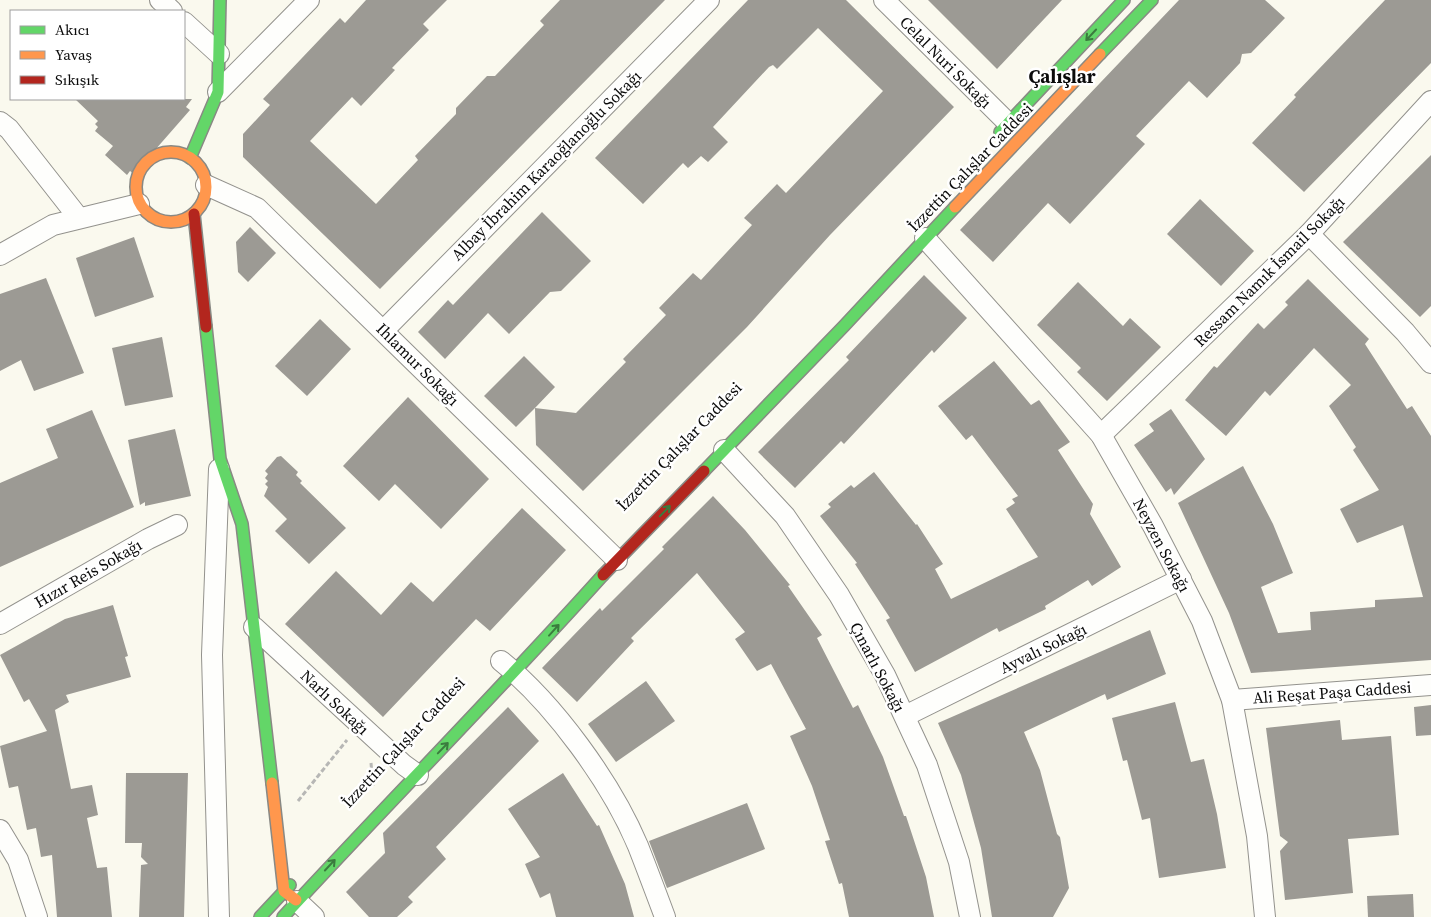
<svg xmlns="http://www.w3.org/2000/svg" width="1431" height="917" font-family="'Source Serif 4',serif">
<style>
.building{fill:#9c9a94}
.lines{fill:none;stroke-linecap:round;stroke-linejoin:round}
.street-casing{stroke:#93928d;stroke-width:22}
.fast-casing{stroke:#898984;stroke-width:14}
.slow-casing{stroke:#898984;stroke-width:14}
.jam-casing{stroke:#898984;stroke-width:14}
.path{stroke:#b7b7b5;stroke-width:3;stroke-dasharray:5 2.5;stroke-linecap:butt}
.street{stroke:#fefefc;stroke-width:20}
.fast{stroke:#63d668;stroke-width:11}
.slow{stroke:#ff974d;stroke-width:11}
.jam{stroke:#b3261e;stroke-width:11}
.oneway{stroke:#3b7b3e}
.labels{text-anchor:middle;stroke-width:5;stroke-linejoin:round;paint-order:stroke}
.street-label{font-size:16px;fill:#0b0b0b;stroke:#fff}
.quarter-label{font-size:19px;font-weight:bold;fill:#0b0b0b;stroke:#fff}
</style>
<rect width="100%" height="100%" fill="#faf9ee"/>
<g class="building">
<path d="M366 0H447L423 24 429 30 392 68 395 70 361 106 352 97 310 141 376 204 418 160 415 156 456 114V108L487 76H495L544 25 540 21 560 0H665L380 289 243 157V134L270 105 263 99 340 18 345 23Z"/>
<path d="M748 0H846L954 107 830 235 747 327 583 491 536 445 535 408 516 427 484 396 524 356 555 387 535 408 576 413 626 362 623 359 666 315 659 308 693 273 701 280 752 225 744 218 777 184 786 193 883 91 818 28 777 69 773 65 769 67 713 127 728 142 708 162 701 156 688 168 683 163 643 204 595 158Z"/>
<path d="M928 0H1062L997 69Z"/>
<path d="M1179 0H1265L1285 18 1251 53 1242 54 1240 63 1207 98 1189 81 1136 136 1145 144 1070 224 1048 203 993 262 960 230Z"/>
<path d="M1385 0H1431V63L1304 192 1252 143 1296 97 1294 95Z"/>
<path d="M75 99H192L186 107 190 110 134 174 130 171 127 175 105 155 113 146 95 131 98 127 95 124 98 121Z"/>
<path d="M1431 155V306L1420 317 1343 242Z"/>
<path d="M1200 199 1254 251 1221 286 1167 234Z"/>
<path d="M542 212 591 261 561 291 550 292 509 334 488 313 445 359 418 332 448 300 453 305Z"/>
<path d="M250 227 276 253 248 282 238 272 236 242Z"/>
<path d="M134 237 154 297 95 317 76 258Z"/>
<path d="M924 275 967 318 934 353 932 350 844 444 841 441 795 488 758 452 849 360 846 357Z"/>
<path d="M46 278 84 373 34 391 21 360 0 371V294Z"/>
<path d="M1308 279 1369 339 1365 344 1407 409 1412 406 1431 436V660L1251 673 1229 613 1178 503 1243 466 1273 524 1293 573 1261 587 1278 633 1311 630 1310 612 1375 607V600L1423 597 1403 525 1357 543 1340 509 1379 490 1353 450 1356 447 1329 406 1351 385 1314 348 1270 396 1265 391 1226 436 1185 400 1214 366 1217 368 1258 323 1264 329 1288 305 1285 302Z"/>
<path d="M1078 282 1123 326 1130 318 1161 347 1107 401 1077 372 1081 368 1037 325Z"/>
<path d="M320 319 351 349 307 396 275 366Z"/>
<path d="M162 337 173 397 125 406 112 348Z"/>
<path d="M994 361 1031 405 1039 400 1070 442 1058 450 1093 504 1090 514 1121 567 1092 586 1088 580 1045 606 1046 609 999 632 997 628 915 672 886 620 890 618 855 564 857 563 820 516 831 507 828 504 851 485 854 488 874 472 916 525 917 524 943 564 935 569 951 599 1038 557 1006 509 1015 503 1012 499 1018 496 972 435 966 440 938 406Z"/>
<path d="M408 397 489 479 441 529 395 484 379 501 343 466Z"/>
<path d="M1171 409 1205 459 1174 495 1171 488 1166 492 1134 445 1154 431 1149 424Z"/>
<path d="M92 410 134 507 0 567V483L58 458 46 429Z"/>
<path d="M175 429 191 496 145 506V502L140 505 128 440Z"/>
<path d="M281 456 298 472 296 475 302 481 300 483 346 528 309 564 275 531 287 519 264 496 268 487 265 484 268 481 265 478 268 474 265 471 277 457Z"/>
<path d="M713 496 745 530 790 585 788 586 822 635 817 638 853 708 858 705 883 757 904 816H906L926 877 934 917H849L842 883 839 884 825 841 830 840 812 786 790 736 806 729 771 664 757 671 735 639 745 632 697 573 631 638 634 641 577 702 542 668 600 608 602 611 664 549 662 547Z"/>
<path d="M522 508 566 550 490 631 476 619 383 717 285 624 336 571 381 615 411 582 433 602Z"/>
<path d="M113 605 128 656 125 657 131 677 66 695 69 702 55 710 71 789 92 785 98 815 87 818 97 868 107 867 112 917H57L52 855 41 857 36 828 27 830 18 786 9 788 0 746 47 731 29 699 24 702 0 655 65 619Z"/>
<path d="M1150 630 1166 674 1107 700 1105 694 1024 732 1040 770 1057 834 1060 837 1069 888 1053 917H992L981 848 961 775 938 723Z"/>
<path d="M646 681 675 721 616 762 588 724Z"/>
<path d="M1175 702 1191 762 1204 759 1217 814 1226 868 1159 878 1150 818 1142 820 1127 760 1123 761 1112 718Z"/>
<path d="M1431 705V735L1416 736 1414 707Z"/>
<path d="M508 707 539 741 436 847 446 859 408 897 413 902 397 917H369L346 892 385 853 383 833Z"/>
<path d="M1340 720 1342 740 1391 736 1399 835 1348 839 1353 893 1285 900 1280 851 1288 842 1280 836 1266 728Z"/>
<path d="M126 773H188L184 917H139L141 865 148 864 141 857 142 843H125Z"/>
<path d="M563 773 597 826 599 825 625 884 634 917H556L550 893 540 898 525 864 540 857 508 809Z"/>
<path d="M747 803 765 849 667 888 649 841Z"/>
<path d="M1413 894 1414 917H1368L1367 896Z"/>
</g>
<g class="lines">
<defs>
<g id="street">
<path d="M160 0 172 11"/>
<path d="M884 0 1008 123"/>
<path d="M184 22 219 54"/>
<path d="M218 92 309 0"/>
<path d="M0 122 9 129 78 217"/>
<path d="M206 185 257 208 617 560"/>
<path d="M1309 234 1405 332 1431 363"/>
<path d="M925 238 1101 435 1153 526 1202 621 1232 700 1257 836 1265 917"/>
<path d="M0 255 53 225 139 204"/>
<path d="M384 330 709 0"/>
<path d="M1101 435 1309 234 1431 101"/>
<path d="M724 450 785 516 839 595 885 675 927 765 959 862 970 917"/>
<path d="M0 624 148 539 177 525"/>
<path d="M254 627 404 765 418 775"/>
<path d="M501 661C554 704 611 782 638 846 647 869 656 893 665 917"/>
<path d="M1232 700 1431 685"/>
<path d="M905 716 1181 579"/>
<path d="M0 830 18 860 37 917"/>
<path d="M297 901 314 917"/>
<path d="M219 917 212 655 219 469"/>
</g>
<g id="fast">
<path d="M1100 54 1152 0"/>
<path d="M1000 132 1124 0"/>
<path d="M190 158 218 92 220 0"/>
<path d="M206 327 220 459 242 524 272 783"/>
<path d="M704 471 844 326 955 207"/>
<path d="M260 917 290 885"/>
<path d="M283 917C389 802 499 691 603 575"/>
</g>
<g id="slow">
<circle cx="171" cy="187" r="35"/>
<path d="M955 207 1100 54"/>
<path d="M272 783 284 891 296 900"/>
</g>
<g id="jam">
<path d="M194 214 206 327"/>
<path d="M603 575 704 471"/>
</g>
</defs>
<use href="#street" class="street-casing"/>
<use href="#fast" class="fast-casing"/>
<use href="#slow" class="slow-casing"/>
<use href="#jam" class="jam-casing"/>
<g class="path">
<path d="M371 763 373 786"/>
<path d="M298 801 347 740"/>
</g>
<use href="#street" class="street"/>
<use href="#fast" class="fast"/>
<use href="#slow" class="slow"/>
<use href="#jam" class="jam"/>
</g>
<defs><path id="oneway-shaft" d="M-6 0H5M1.5-3L5.5 0L1.5 3" fill="none" stroke-width="1.6" stroke-linecap="round" stroke-linejoin="round" transform="scale(1.25)"/></defs>
<g class="oneway">
<use href="#oneway-shaft" transform="translate(1091 35) rotate(133)"/>
<use href="#oneway-shaft" transform="translate(665 511) rotate(-46)"/>
<use href="#oneway-shaft" transform="translate(554 630) rotate(-48)"/>
<use href="#oneway-shaft" transform="translate(443 748) rotate(-46)"/>
<use href="#oneway-shaft" transform="translate(330 865) rotate(-47)"/>
</g>
<g class="labels">
<g class="street-label">
<text transform="translate(946 62) rotate(45)" y="6">Celal Nuri Sokağı</text>
<text transform="translate(546 165) rotate(-45)" y="6">Albay İbrahim Karaoğlanoğlu Sokağı</text>
<text transform="translate(970 167) rotate(-46)" y="6">İzzettin Çalışlar Caddesi</text>
<text transform="translate(1269 271) rotate(-45)" y="6">Ressam Namık İsmail Sokağı</text>
<text transform="translate(418 364) rotate(45)" y="6">Ihlamur Sokağı</text>
<text transform="translate(679 446) rotate(-46)" y="6">İzzettin Çalışlar Caddesi</text>
<text transform="translate(1162 545) rotate(62)" y="6">Neyzen Sokağı</text>
<text transform="translate(88 573) rotate(-30)" y="6">Hızır Reis Sokağı</text>
<text transform="translate(1043 648) rotate(-26)" y="6">Ayvalı Sokağı</text>
<text transform="translate(878 667) rotate(62)" y="6">Çınarlı Sokağı</text>
<text transform="translate(1332 692) rotate(-4)" y="6">Ali Reşat Paşa Caddesi</text>
<text transform="translate(335 702) rotate(43)" y="6">Narlı Sokağı</text>
<text transform="translate(403 742) rotate(-47)" y="6">İzzettin Çalışlar Caddesi</text>
</g>
<g class="quarter-label">
<text x="1062" y="83">Çalışlar</text>
</g>
</g>
<rect x="10" y="10" width="175" height="90" fill="#ffffff" stroke="#9d9d9d"/>
<rect x="20" y="26" width="25" height="8" fill="#63d668" stroke="#9d9d9d"/>
<text x="55" y="35" font-size="15" fill="#0b0b0b">Akıcı</text>
<rect x="20" y="51" width="25" height="8" fill="#ff974d" stroke="#9d9d9d"/>
<text x="55" y="60" font-size="15" fill="#0b0b0b">Yavaş</text>
<rect x="20" y="76" width="25" height="8" fill="#b3261e" stroke="#9d9d9d"/>
<text x="55" y="85" font-size="15" fill="#0b0b0b">Sıkışık</text>
</svg>
